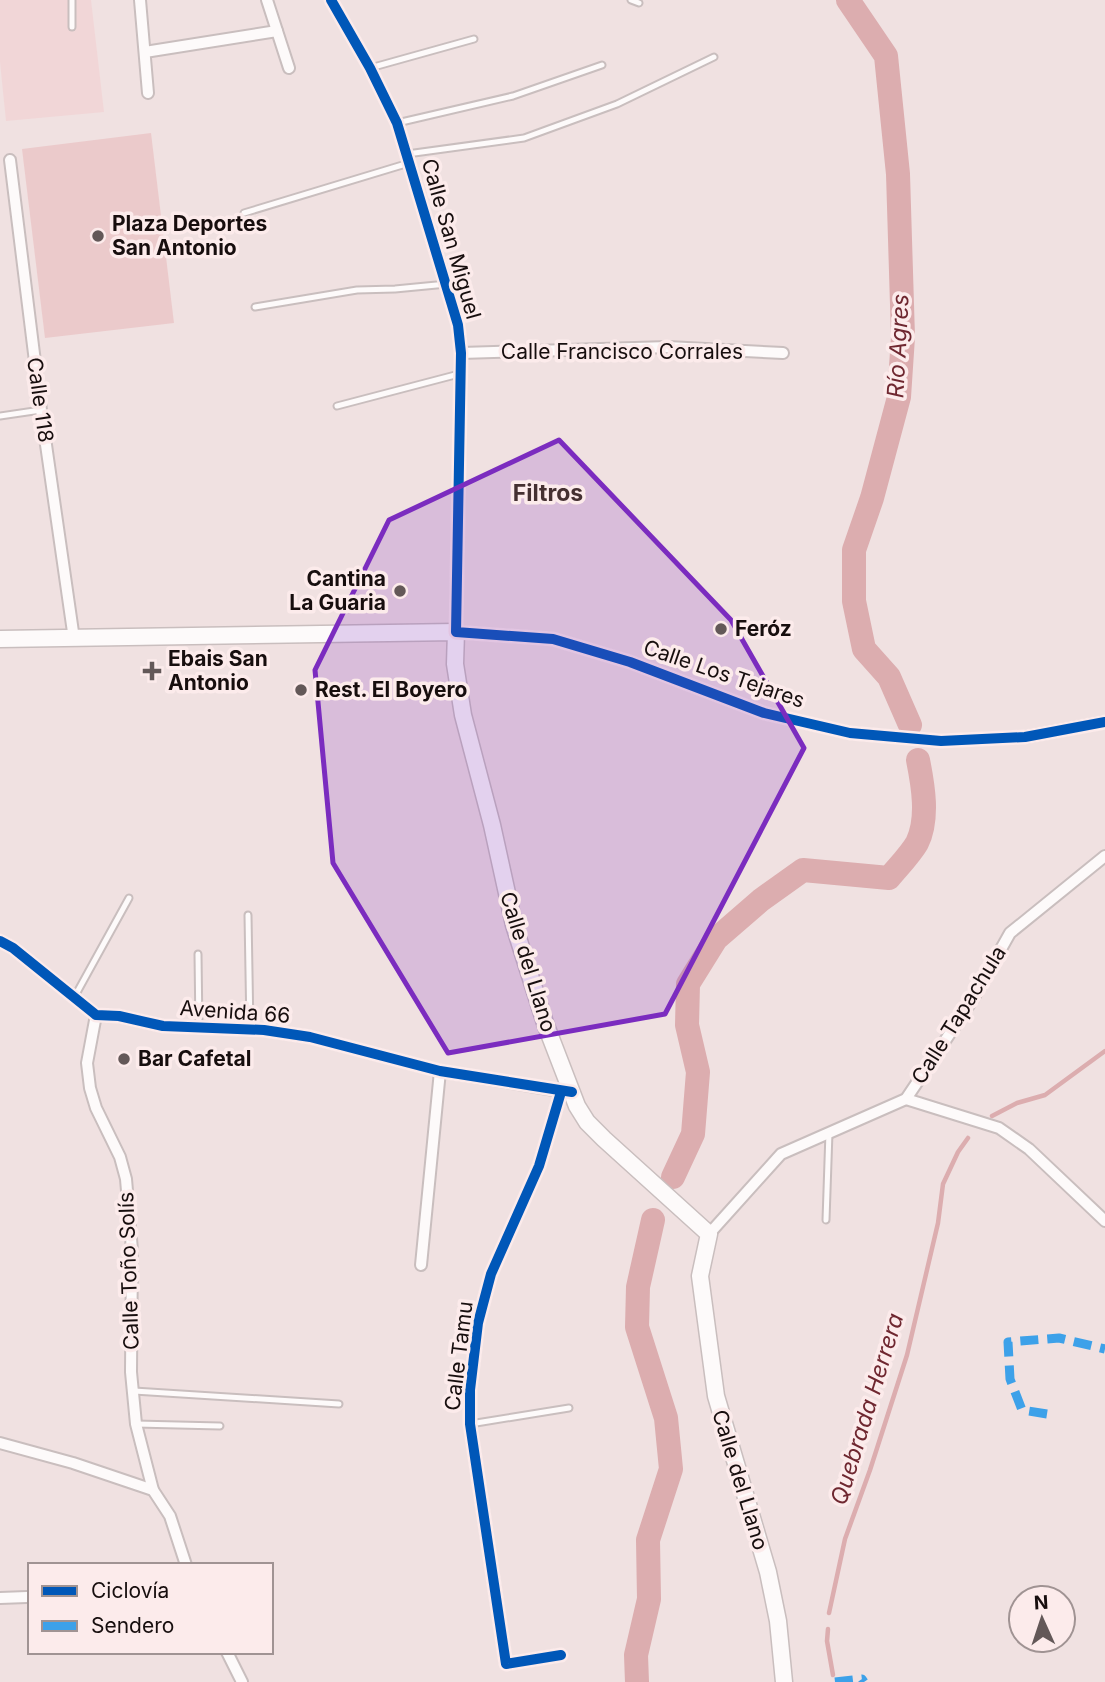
<svg xmlns="http://www.w3.org/2000/svg" width="1105" height="1682" font-family="Inter,sans-serif">
<style>
.built{fill:#f1d6d7}
.green{fill:#ebcacb}
.lines{fill:none;stroke-linecap:round;stroke-linejoin:round}
.stream{stroke:#dcadaf;stroke-width:4.5}
.river{stroke:#dcadaf;stroke-width:24}
.lane-casing{stroke:#c9bebe;stroke-width:9}
.street-casing{stroke:#c9bebe;stroke-width:14}
.secondary-casing{stroke:#c9bebe;stroke-width:19}
.lane{stroke:#fdfafa;stroke-width:5}
.street{stroke:#fdfafa;stroke-width:10}
.secondary{stroke:#fdfafa;stroke-width:16}
.quiet{stroke:#3da1e9;stroke-width:9;stroke-dasharray:18 9;stroke-linecap:butt}
.cycleway-casing{stroke:#fcebeb;stroke-width:15}
.cycleway{stroke:#0057b8;stroke-width:10}
.marked{fill:#7b2cbf;fill-opacity:0.2;stroke:#7b2cbf;stroke-width:5;stroke-linejoin:round}
.poi-dot{fill:#635858;stroke:#fcebeb;stroke-width:2.5}
.labels{text-anchor:middle;stroke-width:7;stroke-linejoin:round;paint-order:stroke}
.poi-label{font-size:21px;font-weight:bold;fill:#170e0e;stroke:#fcebeb;text-anchor:start}
.street-label{font-size:21px;fill:#170e0e;stroke:#fcebeb}
.water-label{font-size:23px;font-style:italic;fill:#6f2730;stroke:#fcebeb}
.neighbourhood-label{font-size:23px;font-weight:bold;fill:#453031;stroke:#fcebeb}
</style>
<rect width="100%" height="100%" fill="#f0e1e1"/>
<path class="built" d="M0 0H91L104 112 6 121 0 62Z"/>
<path class="green" d="M151 133 174 323 45 338 22 149Z"/>
<g class="lines">
<g class="stream">
<path d="M992 1116 1017 1103 1045 1095 1105 1051"/>
<path d="M829 1613 845 1539 870 1470 907 1355 938 1223 943 1184 958 1152 968 1138"/>
<path d="M828 1629 827 1641 833 1675"/>
</g>
<g class="river">
<path d="M848 0 886 56 898 174 903 337 899 397 872 498 854 550V601L864 649 889 677 910 725"/>
<path d="M673 1177 693 1134 698 1072 687 1025 688 984 716 939 761 900 803 870 889 878C898 867 910 855 917 843 929 819 923 785 918 760"/>
<path d="M637 1682 636 1655 649 1599 648 1540 671 1469 666 1418 637 1327 638 1287 653 1220"/>
</g>
<defs>
<g id="lane">
<path d="M631 0 639 3"/>
<path d="M72 27V0"/>
<path d="M370 68 474 39"/>
<path d="M397 123 513 96 602 65"/>
<path d="M407 154 524 138 617 104 714 57"/>
<path d="M244 213 409 163"/>
<path d="M255 307 357 290 395 289 447 284"/>
<path d="M337 406 459 374"/>
<path d="M0 416 41 410"/>
<path d="M248 915 250 1030"/>
<path d="M198 954 199 1029"/>
<path d="M75 996 129 898"/>
<path d="M826 1220 829 1132"/>
<path d="M134 1391 339 1404"/>
<path d="M136 1424 220 1426"/>
<path d="M470 1424 569 1408"/>
</g>
<g id="street">
<path d="M140 0 148 93"/>
<path d="M267 0 289 68"/>
<path d="M331 0 370 68 397 123 458 325 461 353 456 632 553 639 630 662 764 713 850 733 941 741 1025 737 1105 722"/>
<path d="M145 52 277 31"/>
<path d="M10 160 41 410 74 639"/>
<path d="M461 353 668 347 783 353"/>
<path d="M0 941 13 948 96 1015 119 1016 163 1026 264 1030 310 1037 440 1071 566 1092"/>
<path d="M96 1015 87 1063 90 1088 96 1108 120 1157 126 1179 132 1250 131 1372 136 1424 153 1490 170 1516 186 1565"/>
<path d="M906 1099 999 1128 1029 1149 1105 1221"/>
<path d="M709 1234 781 1154 906 1099 973 999 1010 933 1105 856"/>
<path d="M421 1265 440 1071"/>
<path d="M0 1443 73 1463 153 1490"/>
<path d="M0 1598 27 1597"/>
<path d="M227 1652 242 1682"/>
<path d="M561 1655 506 1664 470 1424V1390L478 1323 491 1274 539 1166 561 1092"/>
</g>
<path id="secondary" d="M0 639 456 632 455 664 463 715 492 825 514 925 545 1023 577 1106 587 1122 604 1139 709 1234 700 1276 716 1396 768 1572 778 1621 784 1682"/>
</defs>
<use href="#lane" class="lane-casing"/>
<use href="#street" class="street-casing"/>
<use href="#secondary" class="secondary-casing"/>
<use href="#lane" class="lane"/>
<use href="#street" class="street"/>
<use href="#secondary" class="secondary"/>
<g class="quiet">
<path d="M1047 1414 1022 1410 1010 1379 1008 1342 1059 1338 1105 1349"/>
<path d="M835 1682 862 1679 864 1682"/>
</g>
<defs>
<g id="cycleway">
<path d="M331 0 370 68 397 123 458 325 461 353 456 632 553 639 630 662 764 713 850 733 941 741 1025 737 1105 722"/>
<path d="M0 941 13 948 96 1015 119 1016 163 1026 264 1030 310 1037 440 1071 572 1092"/>
<path d="M561 1655 506 1664 470 1424V1390L478 1323 491 1274 539 1166 561 1092"/>
</g>
</defs>
<use href="#cycleway" class="cycleway-casing"/>
<use href="#cycleway" class="cycleway"/>
</g>
<path class="marked" d="M559 440 731 620 804 748 665 1014 448 1053 333 863 315 670 389 520Z"/>
<g class="poi-dot">
<circle cx="98" cy="236" r="7"/>
<circle cx="400" cy="591" r="7"/>
<circle cx="721" cy="629" r="7"/>
<path d="M148.5 660.5h7v7h7v7h-7v7h-7v-7h-7v-7h7z"/>
<circle cx="301" cy="690" r="7"/>
<circle cx="124" cy="1059" r="7"/>
</g>
<g class="labels">
<g class="poi-label">
<text x="112" y="231">Plaza Deportes<tspan x="112" dy="24">San Antonio</tspan></text>
<text x="386" y="586" text-anchor="end">Cantina<tspan x="386" dy="24">La Guaria</tspan></text>
<text x="735" y="636">Feróz</text>
<text x="168" y="666">Ebais San<tspan x="168" dy="24">Antonio</tspan></text>
<text x="315" y="697">Rest. El Boyero</text>
<text x="138" y="1066">Bar Cafetal</text>
</g>
<g class="street-label">
<text transform="translate(451 239) rotate(74)" y="7">Calle San Miguel</text>
<text x="622" y="359">Calle Francisco Corrales</text>
<text transform="translate(40 400) rotate(82)" y="7">Calle 118</text>
<text transform="translate(724 674) rotate(19)" y="7">Calle Los Tejares</text>
<text transform="translate(528 962) rotate(73)" y="7">Calle del Llano</text>
<text transform="translate(235 1012) rotate(4)" y="7">Avenida 66</text>
<text transform="translate(959 1015) rotate(-58)" y="7">Calle Tapachula</text>
<text transform="translate(129 1271) rotate(-92)" y="7">Calle Toño Solís</text>
<text transform="translate(459 1356) rotate(-83)" y="7">Calle Tamu</text>
<text transform="translate(740 1480) rotate(73)" y="7">Calle del Llano</text>
</g>
<g class="water-label">
<text transform="translate(898 346) rotate(-87)" y="8">Río Agres</text>
<text transform="translate(867 1409) rotate(-73)" y="8">Quebrada Herrera</text>
</g>
<g class="neighbourhood-label">
<text x="548" y="501">Filtros</text>
</g>
</g>
<rect x="28" y="1563" width="245" height="91" fill="#fcebeb" stroke="#a09393" stroke-width="2"/>
<rect x="42" y="1586" width="35" height="10" fill="#0057b8" stroke="#a09393" stroke-width="2"/>
<text x="91" y="1598" font-size="21" fill="#170e0e">Ciclovía</text>
<rect x="42" y="1621" width="35" height="10" fill="#3da1e9" stroke="#a09393" stroke-width="2"/>
<text x="91" y="1633" font-size="21" fill="#170e0e">Sendero</text>
<g transform="translate(1042 1619) rotate(357)"><circle r="33" fill="#fcebeb" stroke="#a09393" stroke-width="2"/>
<path d="M0-5L12 26L0 18L-12 26Z" fill="#635858"/>
<text y="-10" font-size="19" font-weight="bold" text-anchor="middle" fill="#170e0e">N</text>
</g>
</svg>
